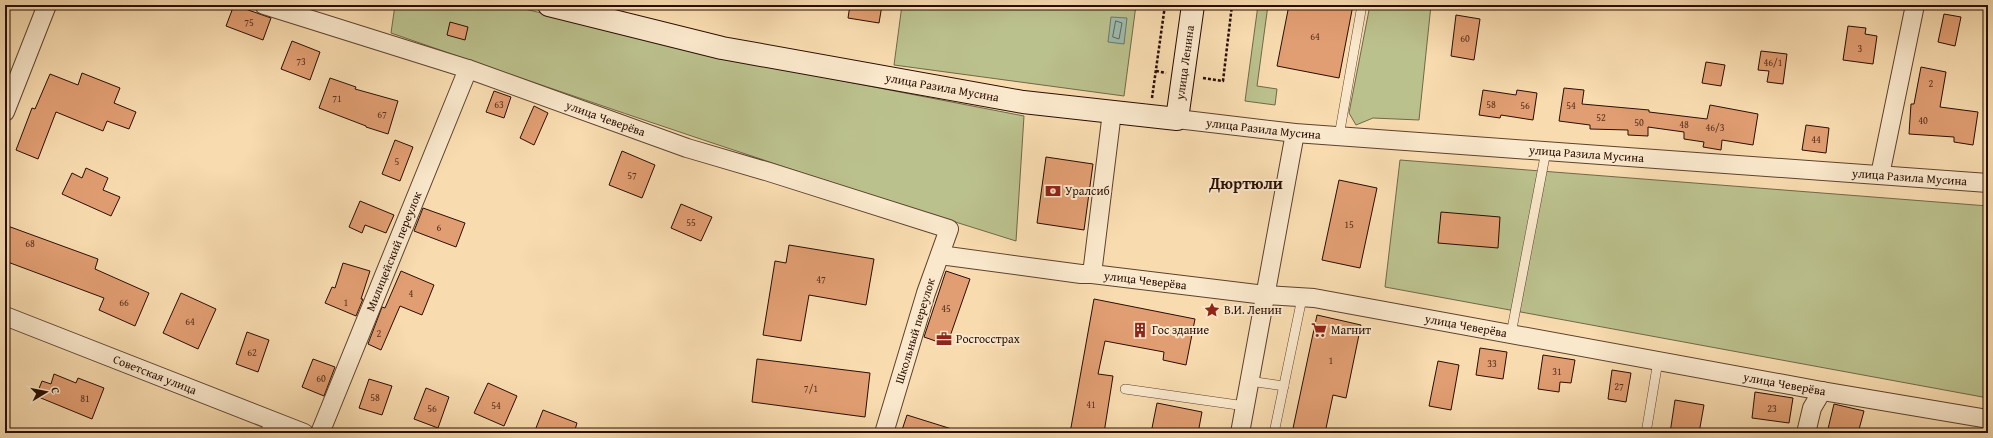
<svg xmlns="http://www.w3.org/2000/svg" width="1993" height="438" font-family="'Gentium Book Plus',serif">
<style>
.green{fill:#bbc18d;stroke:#726748}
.water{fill:#9dbbad;stroke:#6f7569}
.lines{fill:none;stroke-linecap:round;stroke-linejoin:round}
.shore{stroke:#636458;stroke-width:1}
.building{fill:#e19e72;stroke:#290d02}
.lane-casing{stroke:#5d412e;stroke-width:10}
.street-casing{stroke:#5d412e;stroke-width:20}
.secondary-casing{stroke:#290d02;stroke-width:24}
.path{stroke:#290d02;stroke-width:2.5;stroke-dasharray:3 2;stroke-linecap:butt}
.lane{stroke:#fae8cc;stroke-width:9}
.street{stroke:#fae8cc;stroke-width:18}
.secondary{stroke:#fae8cc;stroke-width:22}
.labels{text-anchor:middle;stroke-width:4;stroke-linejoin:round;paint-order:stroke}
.number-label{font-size:10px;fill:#57311e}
.street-label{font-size:12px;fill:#290d02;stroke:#fae8cc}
.poi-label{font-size:12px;fill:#290d02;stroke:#fae8cc;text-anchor:start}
.district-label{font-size:16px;font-weight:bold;fill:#290d02;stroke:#fae8cc}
</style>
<rect width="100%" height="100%" fill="#f8dcb0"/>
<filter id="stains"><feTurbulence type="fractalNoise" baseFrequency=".005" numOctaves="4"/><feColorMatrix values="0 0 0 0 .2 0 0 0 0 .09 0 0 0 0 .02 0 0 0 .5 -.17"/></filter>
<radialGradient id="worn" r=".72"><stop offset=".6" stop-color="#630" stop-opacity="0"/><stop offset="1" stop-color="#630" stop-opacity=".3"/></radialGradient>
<g class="green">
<path d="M395 5H508L755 64 1024 116 1016 241C806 176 598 105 391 33Z"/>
<path d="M902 5H1136L1124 96 894 65Z"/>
<path d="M1258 5H1268L1257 86 1277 89 1275 105 1245 101Z"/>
<path d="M1370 5H1431L1419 120 1373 118 1356 125 1349 113Z"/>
<path d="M1400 160 1988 206V398L1385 287Z"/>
</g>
<path class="water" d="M1111 17 1127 18 1124 44 1108 42Z"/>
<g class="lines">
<path class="shore" d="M1116 21 1122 23 1119 39 1113 37Z"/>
</g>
<g class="building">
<path d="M234 5 271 18 263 40 226 26Z"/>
<path d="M850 5H882L879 23 848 18Z"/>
<path d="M1289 5H1353L1339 78 1277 66Z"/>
<path d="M1944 14 1961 17 1955 46 1938 42Z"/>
<path d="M1456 15 1480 19 1474 60 1451 56Z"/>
<path d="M450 22 468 27 465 40 447 35Z"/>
<path d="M1848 26 1866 28 1865 34 1877 36 1873 64 1843 60Z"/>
<path d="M292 41 320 52 310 80 281 69Z"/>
<path d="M1761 51 1787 54 1783 84 1767 82 1769 71 1758 70Z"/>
<path d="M1706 62 1725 65 1721 86 1702 83Z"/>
<path d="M1921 67 1946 72 1940 107 1978 112 1973 145 1954 142V137L1909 134 1911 104H1914Z"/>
<path d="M82 73 120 88 114 103 136 112 129 129 107 121 103 131 56 112 38 159 16 150 32 108 35 109 50 74 78 85Z"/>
<path d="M330 78 356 87 355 89 398 101 388 134 366 127V126L319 108Z"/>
<path d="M1564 88 1584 90 1582 104 1649 110V112L1707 119 1710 105 1758 114 1753 145 1722 140 1721 150 1703 147 1704 142 1684 139V132L1648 127V136L1628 135V130L1590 129V125L1559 121Z"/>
<path d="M1483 90 1516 95 1517 90 1537 93 1533 120 1501 115 1500 118 1479 115Z"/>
<path d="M494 91 511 97 504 118 486 112Z"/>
<path d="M534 106 548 113 534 145 520 138Z"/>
<path d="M1806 125 1829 128 1826 153 1802 150Z"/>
<path d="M395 140 413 147 400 181 382 174Z"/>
<path d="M622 151 655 165 642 198 609 185Z"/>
<path d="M1046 157 1093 164 1084 230 1037 223Z"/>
<path d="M86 168 108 178 103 190 120 197 111 216 62 194 72 173 82 178Z"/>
<path d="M1339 180 1377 188 1360 268 1322 260Z"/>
<path d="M360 201 394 215 386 233 365 225 362 233 349 227Z"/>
<path d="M681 204 712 217 701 241 671 228Z"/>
<path d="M423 208 465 223 456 247 414 231Z"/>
<path d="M1441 212 1500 217 1498 248 1438 243Z"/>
<path d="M5 225 98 259 95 269 149 293 135 326 99 310 104 298 5 261Z"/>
<path d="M789 245 874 259 866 305 809 295 801 341 763 335 775 261 786 263Z"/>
<path d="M343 263 370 271 361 299H363L356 316 325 303 332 287 335 288Z"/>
<path d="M401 271 434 285 422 315 400 306 381 350 368 344 382 307 385 308Z"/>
<path d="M946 271 970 279 947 345 924 337Z"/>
<path d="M181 293 216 309 198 349 163 333Z"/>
<path d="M1094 299 1195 319 1186 365 1163 360 1164 352 1105 341 1098 374 1113 376 1104 433H1070Z"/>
<path d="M1317 315 1361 325 1346 398 1333 395 1325 433H1292Z"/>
<path d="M247 332 269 340 258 372 236 364Z"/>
<path d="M1480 348 1507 352 1503 379 1476 375Z"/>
<path d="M1543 355 1575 360 1571 383 1560 382 1559 392 1538 389Z"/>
<path d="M313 359 335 367 324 396 302 387Z"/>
<path d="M757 359 870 373 865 417 752 402Z"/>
<path d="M1438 361 1459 365 1451 410 1429 406Z"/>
<path d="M1612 370 1631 373 1626 402 1608 399Z"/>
<path d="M54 374 76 383 78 378 104 388 92 419 36 396 42 381 51 384Z"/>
<path d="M369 379 392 386 382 415 359 408Z"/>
<path d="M488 383 517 396 504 426 474 413Z"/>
<path d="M426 388 449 397 438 428 414 419Z"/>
<path d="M1755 392 1793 398 1789 423 1752 418Z"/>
<path d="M1675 400 1704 405 1699 433H1670Z"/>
<path d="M1157 403 1202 412 1198 433H1151Z"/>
<path d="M1834 404 1864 411 1858 433H1827Z"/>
<path d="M543 410 577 423 574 433H534Z"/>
<path d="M907 415 955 430V433H901Z"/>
</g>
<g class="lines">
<defs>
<g id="lane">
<path d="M1339 136 1362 5"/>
<path d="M1511 334 1546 151"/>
<path d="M1249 381 1284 386"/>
<path d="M1125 389 1245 406"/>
<path d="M265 433 270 420"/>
<path d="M1274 433 1302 298"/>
<path d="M1646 433 1658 361"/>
</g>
<g id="street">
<path id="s1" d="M264 5 468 69 687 148 769 172 949 229 926 293 884 433"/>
<path d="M5 112 47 5"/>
<path id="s2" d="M1177 119 1295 133 1988 183"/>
<path d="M1880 175 1915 5"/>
<path id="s3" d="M940 255 1081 274H1092L1265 295 1314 298 1822 391 1988 419"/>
<path d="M1092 274 1112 112"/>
<path id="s4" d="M5 316 304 433"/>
<path id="s5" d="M320 433 468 69"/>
<path d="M1240 433 1295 133"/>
<path d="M1806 433 1812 408 1822 391"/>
</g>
<g id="secondary">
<path id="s6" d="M549 5 722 48 1023 102 1177 119 1193 5"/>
</g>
</defs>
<use href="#lane" class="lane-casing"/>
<use href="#street" class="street-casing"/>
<use href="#secondary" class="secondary-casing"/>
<g class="path">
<path d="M1156 71 1166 73"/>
<path d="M1203 78 1223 81 1232 5"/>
<path d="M1152 98 1165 5"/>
</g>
<use href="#lane" class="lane"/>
<use href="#street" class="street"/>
<use href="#secondary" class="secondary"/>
</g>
<defs>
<symbol id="bank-bare" viewBox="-9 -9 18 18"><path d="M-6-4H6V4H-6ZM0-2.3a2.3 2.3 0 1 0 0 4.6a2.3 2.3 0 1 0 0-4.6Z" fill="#8f2418" stroke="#fae8cc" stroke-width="2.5" paint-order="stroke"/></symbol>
<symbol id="sight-bare" viewBox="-9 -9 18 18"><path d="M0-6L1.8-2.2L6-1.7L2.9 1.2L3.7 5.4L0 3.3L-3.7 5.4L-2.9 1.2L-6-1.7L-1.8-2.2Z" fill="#8f2418" stroke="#fae8cc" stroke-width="2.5" paint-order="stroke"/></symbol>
<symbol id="building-bare" viewBox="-9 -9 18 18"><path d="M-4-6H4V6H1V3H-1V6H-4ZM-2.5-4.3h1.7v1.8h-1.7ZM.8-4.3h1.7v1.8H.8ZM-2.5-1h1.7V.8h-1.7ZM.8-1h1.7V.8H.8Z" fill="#8f2418" stroke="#fae8cc" stroke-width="2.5" paint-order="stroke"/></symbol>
<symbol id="supermarket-bare" viewBox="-9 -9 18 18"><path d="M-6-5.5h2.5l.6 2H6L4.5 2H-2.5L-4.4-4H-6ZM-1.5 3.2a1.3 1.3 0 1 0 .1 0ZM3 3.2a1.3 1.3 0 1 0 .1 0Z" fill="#8f2418" stroke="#fae8cc" stroke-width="2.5" paint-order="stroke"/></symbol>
<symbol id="office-bare" viewBox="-9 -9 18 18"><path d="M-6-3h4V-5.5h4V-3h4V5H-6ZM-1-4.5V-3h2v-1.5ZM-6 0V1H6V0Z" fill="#8f2418" stroke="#fae8cc" stroke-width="2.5" paint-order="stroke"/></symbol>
</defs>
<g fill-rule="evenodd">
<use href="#bank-bare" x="1042" y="180" width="22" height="22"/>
<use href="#sight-bare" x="1201" y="299" width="22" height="22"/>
<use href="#building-bare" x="1129" y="319" width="22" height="22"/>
<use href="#supermarket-bare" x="1308" y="319" width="22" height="22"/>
<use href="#office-bare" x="933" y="328" width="22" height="22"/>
</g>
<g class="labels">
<g class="number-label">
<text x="249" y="26">75</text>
<text x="1315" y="40">64</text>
<text x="1465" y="42">60</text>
<text x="1860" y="52">3</text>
<text x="301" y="65">73</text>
<text x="1773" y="66">46/1</text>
<text x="1931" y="87">2</text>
<text x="337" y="102">71</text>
<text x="499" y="108">63</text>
<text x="1491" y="108">58</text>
<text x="1525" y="109">56</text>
<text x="1571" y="109">54</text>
<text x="382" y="118">67</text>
<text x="1601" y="121">52</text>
<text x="1923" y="124">40</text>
<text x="1639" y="126">50</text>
<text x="1684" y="128">48</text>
<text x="1715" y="131">46/3</text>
<text x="1816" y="143">44</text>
<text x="397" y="165">5</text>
<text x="632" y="179">57</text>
<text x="691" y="226">55</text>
<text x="1349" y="228">15</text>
<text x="439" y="231">6</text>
<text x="30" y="247">68</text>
<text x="821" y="283">47</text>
<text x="411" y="297">4</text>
<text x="124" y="306">66</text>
<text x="346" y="306">1</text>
<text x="946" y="312">45</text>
<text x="190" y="325">64</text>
<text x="379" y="337">2</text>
<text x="252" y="356">62</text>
<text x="1331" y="364">1</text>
<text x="1492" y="367">33</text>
<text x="1557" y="375">31</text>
<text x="321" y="382">60</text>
<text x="1619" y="390">27</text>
<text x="811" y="392">7/1</text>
<text x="375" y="401">58</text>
<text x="85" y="402">81</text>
<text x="1091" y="408">41</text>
<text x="496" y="409">54</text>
<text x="432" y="412">56</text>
<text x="1772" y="412">23</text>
</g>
<g class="street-label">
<text dy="4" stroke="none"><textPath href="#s6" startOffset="696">улица Ленина</textPath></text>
<text dy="4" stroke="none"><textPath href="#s6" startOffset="402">улица Разила Мусина</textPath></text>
<text dy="4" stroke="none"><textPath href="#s1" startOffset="360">улица Чеверёва</textPath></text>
<text dy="4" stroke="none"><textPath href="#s2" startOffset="87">улица Разила Мусина</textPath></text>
<text dy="4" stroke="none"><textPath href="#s2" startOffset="411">улица Разила Мусина</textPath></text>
<text dy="4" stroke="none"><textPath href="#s2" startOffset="735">улица Разила Мусина</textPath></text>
<text dy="4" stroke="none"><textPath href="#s5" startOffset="196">Милицейский переулок</textPath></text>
<text dy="4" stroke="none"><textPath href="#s3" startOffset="207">улица Чеверёва</textPath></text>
<text dy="4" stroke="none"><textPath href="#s3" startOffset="531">улица Чеверёва</textPath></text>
<text transform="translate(915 331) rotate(-73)" y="4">Школьный переулок</text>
<text dy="4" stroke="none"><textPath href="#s4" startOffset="161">Советская улица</textPath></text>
<text dy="4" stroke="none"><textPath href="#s3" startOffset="855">улица Чеверёва</textPath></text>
</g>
<g class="poi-label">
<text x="1065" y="195">Уралсиб</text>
<text x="1224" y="314">В.И. Ленин</text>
<text x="1152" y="334">Гос здание</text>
<text x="1331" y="334">Магнит</text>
<text x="956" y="343">Росгосстрах</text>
</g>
<g class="district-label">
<text x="1246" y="189">Дюртюли</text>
</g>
</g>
<rect width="1993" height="438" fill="none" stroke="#f8dcb0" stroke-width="20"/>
<rect x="6" y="6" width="1981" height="426" fill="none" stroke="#290d02" stroke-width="2"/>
<rect x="10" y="10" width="1973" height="418" fill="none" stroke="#290d02"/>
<g transform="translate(46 392) rotate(80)" stroke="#fae8cc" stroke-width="3" paint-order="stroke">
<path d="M0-3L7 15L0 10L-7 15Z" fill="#290d02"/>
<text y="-6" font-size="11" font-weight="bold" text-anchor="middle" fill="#290d02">С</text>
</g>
<rect width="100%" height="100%" filter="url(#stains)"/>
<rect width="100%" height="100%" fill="url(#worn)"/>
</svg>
